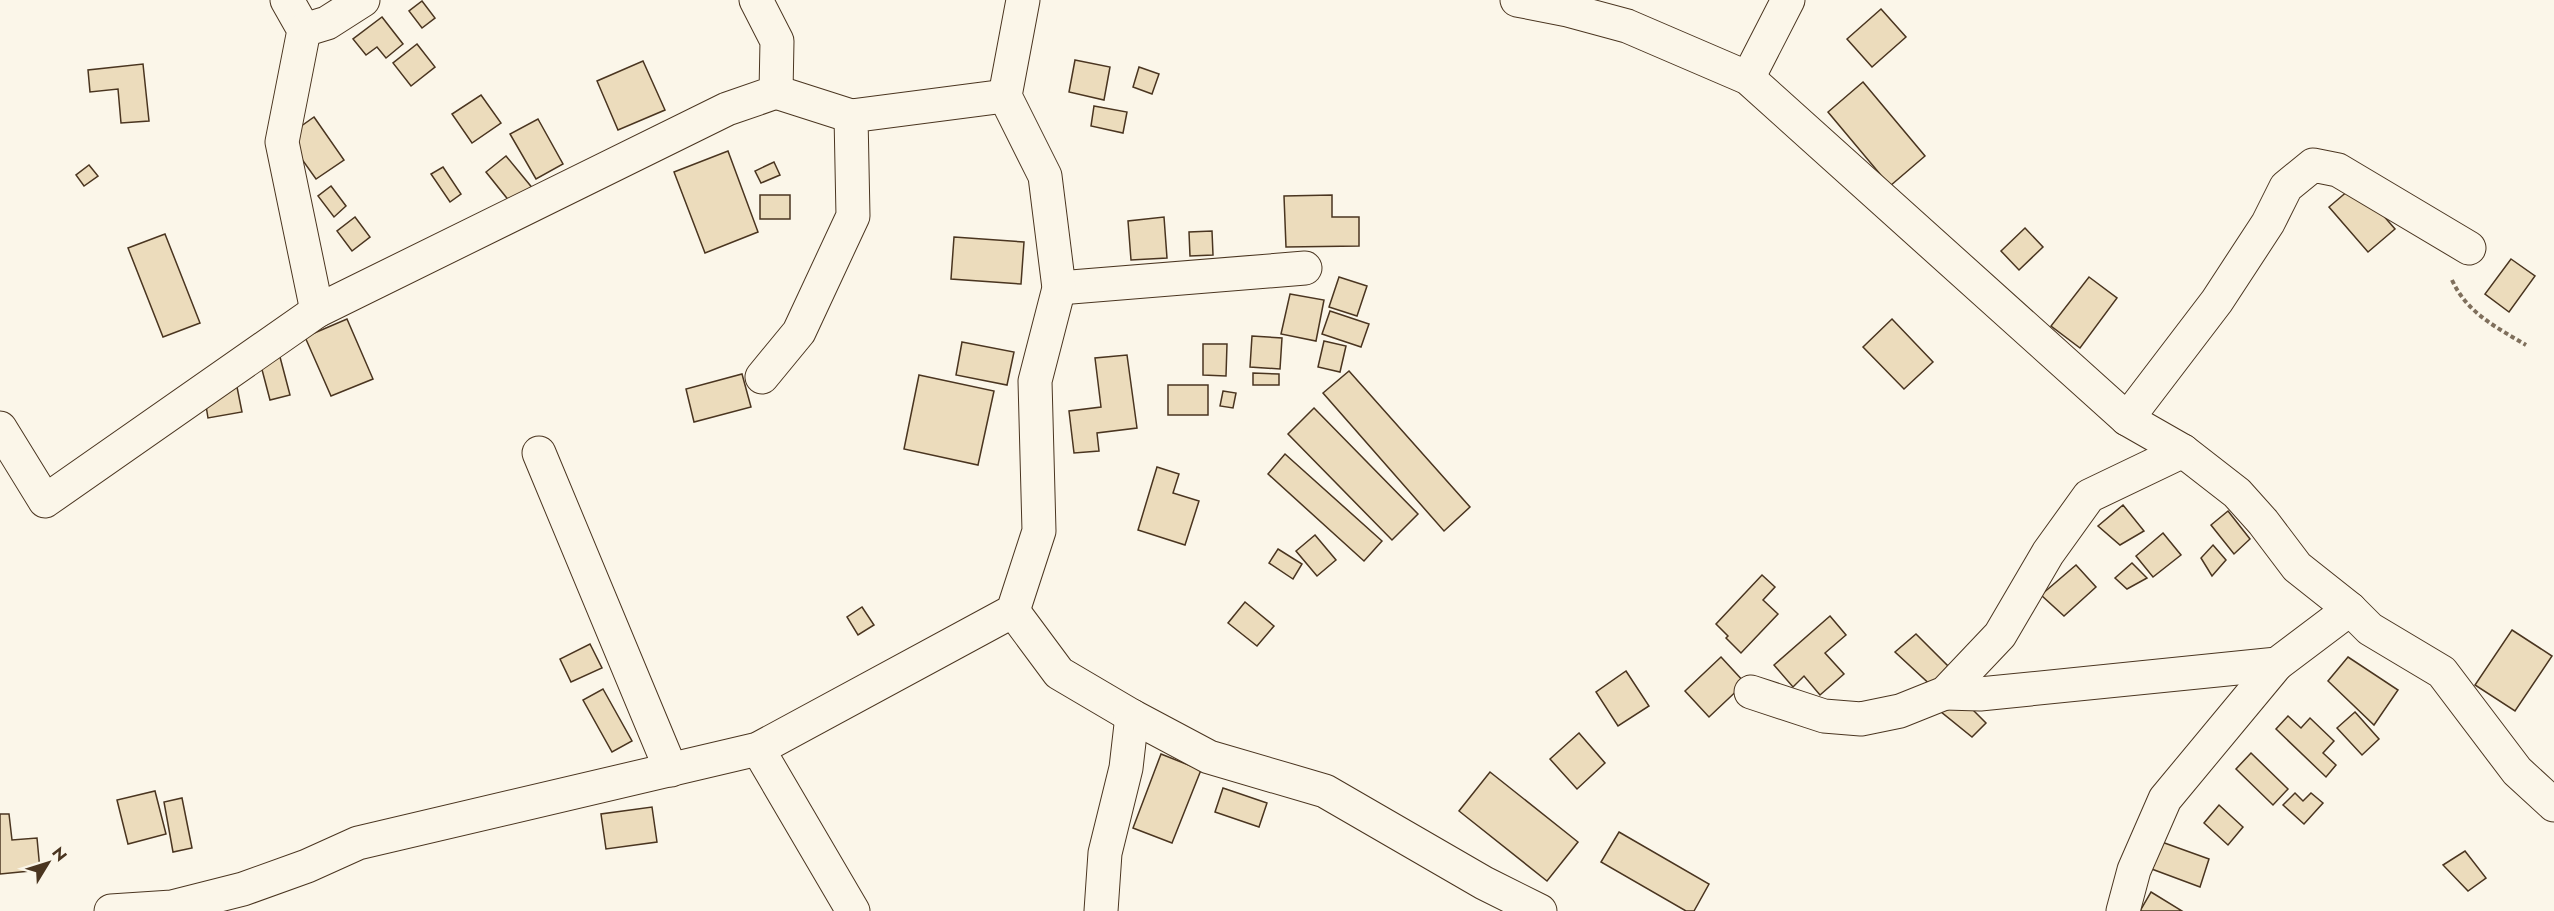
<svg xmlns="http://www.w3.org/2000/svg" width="2554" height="911" font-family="Jost,sans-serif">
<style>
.building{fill:#ecdcbc;stroke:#4a3520;stroke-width:1.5}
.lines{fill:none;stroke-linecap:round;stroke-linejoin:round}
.minor-casing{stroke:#4a3520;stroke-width:35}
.path{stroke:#7f6f5c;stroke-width:4;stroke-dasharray:4.5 3;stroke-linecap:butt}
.minor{stroke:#fbf6e9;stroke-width:33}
</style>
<rect width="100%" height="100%" fill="#fbf6e9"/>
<g class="building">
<path d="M422 1 435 18 422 28 409 11Z"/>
<path d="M1881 9 1906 37 1872 67 1847 39Z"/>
<path d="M382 17 403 44 386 58 377 47 366 55 353 39Z"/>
<path d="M417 44 435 67 411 86 393 63Z"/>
<path d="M1075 60 1110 67 1104 100 1069 92Z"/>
<path d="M643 61 665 110 618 130 597 81Z"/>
<path d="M143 64 149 121 121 123 118 89 90 92 88 70Z"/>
<path d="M1139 67 1159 74 1152 94 1133 87Z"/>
<path d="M1863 82 1925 156 1890 186 1828 112Z"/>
<path d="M481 95 501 123 472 143 452 114Z"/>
<path d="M1094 106 1127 112 1123 133 1091 126Z"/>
<path d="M314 117 344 160 316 179 286 137Z"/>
<path d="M538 119 563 164 536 179 510 134Z"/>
<path d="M728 151 758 232 705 253 674 172Z"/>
<path d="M506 156 534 190 514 207 486 172Z"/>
<path d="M774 162 780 175 761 183 755 171Z"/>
<path d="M89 165 98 176 84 186 76 175Z"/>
<path d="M443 167 461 194 450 202 431 174Z"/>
<path d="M2356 184 2395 229 2368 252 2329 207Z"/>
<path d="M331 186 346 206 334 217 318 196Z"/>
<rect x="760" y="195" width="30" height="24"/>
<path d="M1332 195V217H1359V246L1286 247 1284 196Z"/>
<path d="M355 217 370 237 352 251 337 231Z"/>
<path d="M1164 217 1167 258 1131 260 1128 221Z"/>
<path d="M2025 228 2043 247 2019 270 2001 251Z"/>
<path d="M1212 231 1213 255 1190 256 1189 232Z"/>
<path d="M165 234 200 323 163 337 128 248Z"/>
<path d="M954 237 1024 242 1021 284 951 279Z"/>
<path d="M2511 259 2535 276 2509 312 2485 294Z"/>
<path d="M1339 277 1367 286 1357 316 1329 307Z"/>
<path d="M2089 277 2117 298 2080 348 2051 326Z"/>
<path d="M1290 294 1324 300 1316 341 1281 334Z"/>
<path d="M1330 311 1369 324 1361 347 1322 334Z"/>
<path d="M347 319 373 379 331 396 305 337Z"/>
<path d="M1892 319 1933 362 1904 389 1863 347Z"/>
<path d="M1252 336 1282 338 1280 369 1250 367Z"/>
<path d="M1324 341 1346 346 1340 372 1318 367Z"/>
<path d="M962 342 1014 352 1007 385 956 375Z"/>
<path d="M1203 344H1227L1226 376 1203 375Z"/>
<path d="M1127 355 1137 428 1097 433 1099 451 1074 453 1069 411 1101 407 1095 358Z"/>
<path d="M280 357 290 395 270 400 260 362Z"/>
<path d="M1349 371 1470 507 1444 531 1323 393Z"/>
<path d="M1253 373 1279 374V385H1253Z"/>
<path d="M742 374 751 407 694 422 686 389Z"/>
<path d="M919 375 994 391 978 465 904 449Z"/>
<rect x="1168" y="385" width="40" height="30"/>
<path d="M237 387 242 412 208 418 204 393Z"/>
<path d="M1223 391 1236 393 1233 408 1220 406Z"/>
<path d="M1314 408 1418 514 1392 540 1288 434Z"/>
<path d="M1285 454 1382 541 1364 561 1268 474Z"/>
<path d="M1157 467 1179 474 1173 493 1199 501 1185 545 1138 530Z"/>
<path d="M2123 505 2144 531 2120 545 2098 526Z"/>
<path d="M2228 511 2250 539 2234 554 2211 525Z"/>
<path d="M2163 533 2181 555 2153 577 2136 556Z"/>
<path d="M1315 535 1336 560 1317 576 1296 551Z"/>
<path d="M2213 545 2226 560 2212 576 2201 558Z"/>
<path d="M1278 549 1302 564 1293 579 1269 563Z"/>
<path d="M2132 563 2147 578 2127 589 2115 578Z"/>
<path d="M2076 565 2096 587 2064 616 2041 595Z"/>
<path d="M1762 575 1775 587 1763 600 1778 614 1741 653 1726 638 1728 636 1716 624Z"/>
<path d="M1245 602 1274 626 1257 646 1228 623Z"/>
<path d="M862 607 874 625 858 635 847 617Z"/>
<path d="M1830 616 1846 635 1825 653 1844 674 1820 695 1804 676 1793 687 1774 665Z"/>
<path d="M2512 630 2552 656 2515 711 2475 685Z"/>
<path d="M1916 634 1948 666 1935 689 1895 652Z"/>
<path d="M590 644 602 668 571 682 560 659Z"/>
<path d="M1721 657 1745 683 1709 717 1685 691Z"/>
<path d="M2348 657 2398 690 2374 725 2328 681Z"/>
<path d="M1626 671 1649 706 1618 726 1596 692Z"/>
<path d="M603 689 632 741 612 752 583 700Z"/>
<path d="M1962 699 1986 723 1972 737 1940 711Z"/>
<path d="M2355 712 2379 739 2362 755 2337 728Z"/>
<path d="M2288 716 2301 728 2310 718 2334 741 2323 753 2336 765 2326 777 2276 729Z"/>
<path d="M1579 733 1605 763 1577 789 1550 759Z"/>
<path d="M2251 753 2288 789 2273 805 2236 769Z"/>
<path d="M1161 754 1201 770 1172 843 1133 828Z"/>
<path d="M1490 772 1578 842 1547 881 1459 811Z"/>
<path d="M1223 788 1267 803 1259 827 1215 812Z"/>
<path d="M155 791 166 834 128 844 117 800Z"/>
<path d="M2295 793 2303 801 2311 793 2323 803 2304 824 2283 805Z"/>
<path d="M182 798 192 848 173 852 164 802Z"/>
<path d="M2219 805 2243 827 2228 845 2204 823Z"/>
<path d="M652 807 657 842 606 849 601 814Z"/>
<path d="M0 814H9L12 840 37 838 40 870 0 874Z"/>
<path d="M1619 832 1709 884 1694 911H1686L1601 862Z"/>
<path d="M2159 841 2209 859 2200 887 2149 868Z"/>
<path d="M2465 851 2486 878 2468 891 2443 865Z"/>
<path d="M2151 892 2182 911H2140Z"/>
</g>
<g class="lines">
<defs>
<g id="minor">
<path d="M287 0 304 30 282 142 317 311"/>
<path d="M1517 0 1568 10 1627 26 1748 78 2127 419 2183 451 2237 493 2263 522 2297 567 2350 609 2370 629 2442 672 2517 771 2554 805"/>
<path d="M304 30 327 23 363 0"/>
<path d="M1748 78 1788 0"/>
<path d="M776 92 851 116"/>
<path d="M1059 288 1305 268"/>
<path d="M762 377 799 332 853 216 851 116 1005 96"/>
<path d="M2127 419 2217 301 2268 223 2286 187 2313 165 2338 170 2469 248"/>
<path d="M0 428 45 501 317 311 727 109 776 92 777 41 756 0"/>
<path d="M539 453 671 770"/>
<path d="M1013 611 1059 673 1132 716 1209 757 1325 791 1484 883 1540 911"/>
<path d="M1751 692 1824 716 1861 719 1900 711 1945 693 2000 635 2048 553 2089 496 2183 451"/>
<path d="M1945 693 1980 694 2277 664 2350 609"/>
<path d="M758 749 853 911"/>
<path d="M111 911 172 907 243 889 307 866 358 843 758 749 1013 611 1039 531 1035 381 1059 288 1045 176 1005 96 1023 0"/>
<path d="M1101 911 1105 853 1126 768 1132 716"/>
<path d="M2123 911 2134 870 2165 799 2277 664"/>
</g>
</defs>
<use href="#minor" class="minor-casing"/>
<path class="path" d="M2452 280C2467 313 2496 327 2526 345"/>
<use href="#minor" class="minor"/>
</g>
<g transform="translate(48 863) rotate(52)" stroke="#fbf6e9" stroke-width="4.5" paint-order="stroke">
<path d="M0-4.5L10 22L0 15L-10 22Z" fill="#4a3520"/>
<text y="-9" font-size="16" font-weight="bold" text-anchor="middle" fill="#4a3520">N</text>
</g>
</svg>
